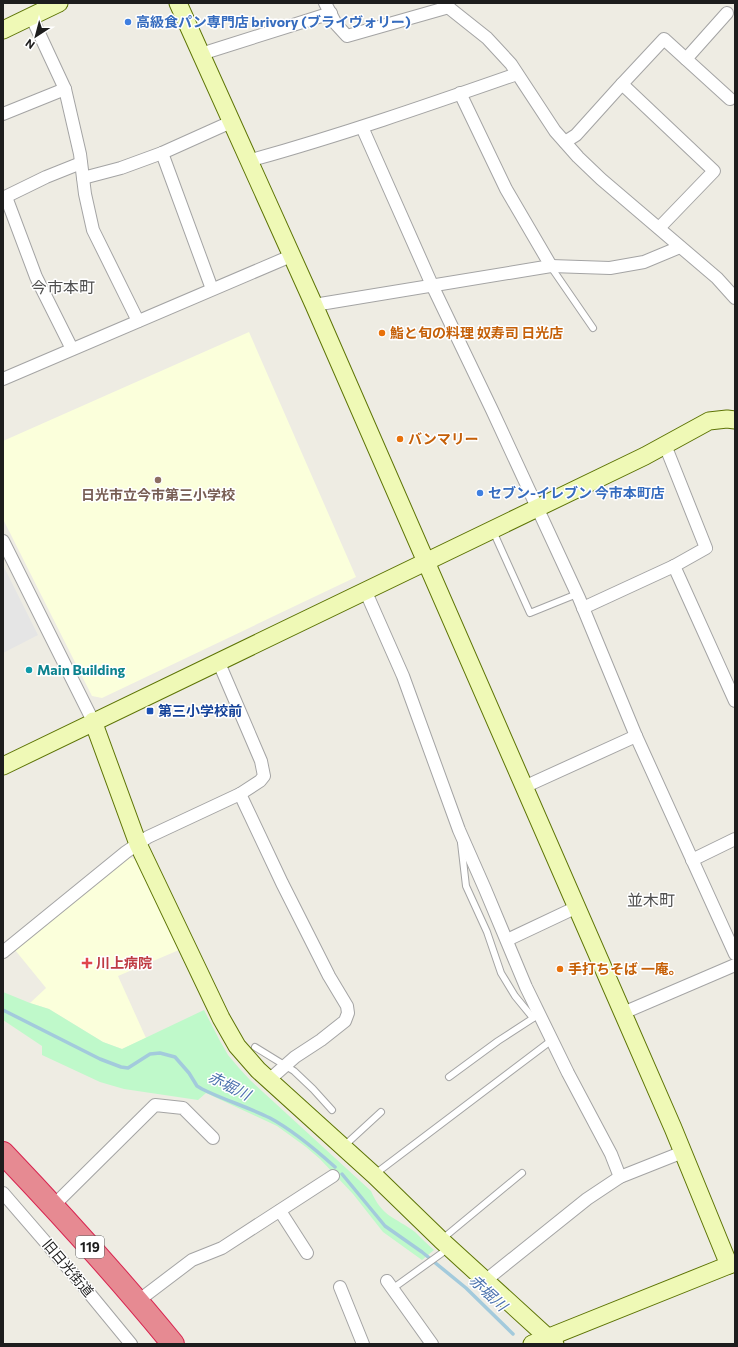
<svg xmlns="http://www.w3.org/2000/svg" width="738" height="1347" font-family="Commissioner,'Noto Sans JP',sans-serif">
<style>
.education{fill:#fbffdb}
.park{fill:#bff9ca}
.parking{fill:#e5e5e5}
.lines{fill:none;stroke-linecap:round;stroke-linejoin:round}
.stream{stroke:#a3cadc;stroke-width:3.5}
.lane-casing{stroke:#a4a4a4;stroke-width:8}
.street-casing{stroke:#a4a4a4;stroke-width:14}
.secondary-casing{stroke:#5d7405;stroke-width:19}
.highway-casing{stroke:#d82450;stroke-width:24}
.lane{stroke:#fff;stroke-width:6}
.street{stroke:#fff;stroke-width:12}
.secondary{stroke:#eff9b6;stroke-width:17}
.highway{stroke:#e68a92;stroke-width:22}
.shop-dot{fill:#3f7fe0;stroke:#fff;stroke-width:1.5}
.food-dot{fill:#e8710a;stroke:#fff;stroke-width:1.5}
.education-dot{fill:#8d6e63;stroke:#fff;stroke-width:1.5}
.culture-dot{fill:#0f9aa8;stroke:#fff;stroke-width:1.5}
.transit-dot{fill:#1a4fb4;stroke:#fff;stroke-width:1.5}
.health-dot{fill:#e0444e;stroke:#fff;stroke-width:1.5}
.labels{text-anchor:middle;stroke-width:3;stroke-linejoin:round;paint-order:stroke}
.shield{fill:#fff;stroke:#616161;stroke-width:1}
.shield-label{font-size:13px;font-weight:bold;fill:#1d1d1d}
.shop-label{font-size:14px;font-weight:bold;fill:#366cbe;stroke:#fff;text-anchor:start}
.food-label{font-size:14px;font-weight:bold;fill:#c56008;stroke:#fff;text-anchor:start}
.education-label{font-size:14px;font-weight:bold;fill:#785e54;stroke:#fff}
.culture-label{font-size:14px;font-weight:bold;fill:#0d838f;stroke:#fff;text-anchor:start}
.transit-label{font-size:14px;font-weight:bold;fill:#164399;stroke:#fff;text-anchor:start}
.health-label{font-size:14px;font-weight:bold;fill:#be3a42;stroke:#fff;text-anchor:start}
.street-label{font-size:14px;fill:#1d1d1d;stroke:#fff}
.water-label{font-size:15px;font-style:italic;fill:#4a71ac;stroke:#fff}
.quarter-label{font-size:16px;fill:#505050;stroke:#fff}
</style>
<rect width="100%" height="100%" fill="#eeece3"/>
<g class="education">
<path d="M249 332 356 577 102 698 92 696 3 519V441Z"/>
<path d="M126 858H132L137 861 179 950 118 976 146 1038 122 1049 103 1042 49 1009 30 1003 46 988 15 950Z"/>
</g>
<path class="park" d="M3 992 30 1003 49 1009 103 1042 122 1049 204 1010 220 1041 228 1055 239 1068 250 1080 371 1191C382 1217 395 1217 415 1232 421 1238 427 1244 434 1250L422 1260 383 1232 353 1194 320 1159 306 1147 277 1126 206 1093 198 1100 124 1089 100 1082 42 1055V1046L3 1020Z"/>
<path class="parking" d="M3 565 38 635 3 653Z"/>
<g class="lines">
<g class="stream">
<path d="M3 1010 100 1059 121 1067 128 1068 150 1054 160 1053 175 1057 189 1073 197 1086 202 1089C224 1100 248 1107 270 1118 294 1131 315 1149 335 1167"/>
<path d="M342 1174 385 1226 422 1252 466 1288 513 1334"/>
</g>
<defs>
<g id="lane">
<path d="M551 267 593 328"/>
<path d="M493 531 530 613 577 594"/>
<path d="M461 843 466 886 487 932 501 973 515 996 533 1018"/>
<path d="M255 1047 294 1071 313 1089 332 1110"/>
<path d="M449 1077 498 1041 535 1017"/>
<path d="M344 1146 381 1112"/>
<path d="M375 1174 552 1040"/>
<path d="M441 1240 522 1173"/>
<path d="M392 1289 442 1253 447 1248"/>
</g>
<g id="street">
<path d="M325 3 336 24 347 36 449 7"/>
<path d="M443 3 487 38 511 64 555 131 578 157 601 179 717 278 735 298"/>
<path d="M31 16 65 89 80 154 85 194 93 230 138 321"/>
<path d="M201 54 331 13"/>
<path d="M686 59 727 13"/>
<path d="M622 84 664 39 730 99"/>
<path d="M460 93 506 189 551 266"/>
<path d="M3 114 65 89"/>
<path d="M362 127 432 285 492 410 579 598 636 736 735 954"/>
<path d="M565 142 576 135 622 84 714 171 659 228"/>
<path d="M162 153 212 289"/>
<path d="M248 161C339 136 428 105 517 74"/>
<path d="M83 178 121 168 162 153 231 122"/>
<path d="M6 197 36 277 72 349"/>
<path d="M3 198 46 177 81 163"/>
<path d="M314 305 551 266 610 268 644 262 680 247"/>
<path d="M3 379 291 256"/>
<path d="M3 541 93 721"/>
<path d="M674 566 735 701"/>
<path d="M365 590 403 676 459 830 485 889 526 987 568 1073 611 1154 620 1177"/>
<path d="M583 608 674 566 706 548 665 445"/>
<path d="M524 787 636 736"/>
<path d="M240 794 282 883 329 976 347 1006 348 1013 345 1021 321 1040 295 1057 269 1080"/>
<path d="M692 860 735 839"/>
<path d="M507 940 577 907"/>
<path d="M3 952 126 852 148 837 240 794 260 781 264 776 261 761 219 663"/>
<path d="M623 1013 735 965"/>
<path d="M3 1193 80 1282 131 1344"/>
<path d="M53 1206 155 1105 183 1108 213 1138"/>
<path d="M280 1211 307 1253"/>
<path d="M486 1280 587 1199 620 1177 683 1152"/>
<path d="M387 1281 432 1344"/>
<path d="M340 1287 363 1344"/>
<path d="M138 1301 192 1260 222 1248 333 1176"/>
</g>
<g id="secondary">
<path d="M178 3 314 305 673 1128 729 1265 735 1263"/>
<path d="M3 30 59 3"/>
<path d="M93 721 138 844 221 1018 237 1046 258 1070 374 1175 441 1240 555 1344"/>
<path d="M3 766 645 456 709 421 727 419 735 420"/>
<path d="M532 1344 729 1265"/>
</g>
<path id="highway" d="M3 1153C62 1215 119 1278 173 1344"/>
</defs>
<use href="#lane" class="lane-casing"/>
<use href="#street" class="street-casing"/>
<use href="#secondary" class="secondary-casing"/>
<use href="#highway" class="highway-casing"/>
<use href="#lane" class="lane"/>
<use href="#street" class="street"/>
<use href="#secondary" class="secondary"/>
<use href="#highway" class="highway"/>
</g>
<g class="shop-dot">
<circle cx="128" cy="22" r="4"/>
<circle cx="480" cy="493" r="4"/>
</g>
<g class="food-dot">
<circle cx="382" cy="333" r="4"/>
<circle cx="400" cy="439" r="4"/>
<circle cx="560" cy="969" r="4"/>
</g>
<circle class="education-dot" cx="158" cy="480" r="4"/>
<circle class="culture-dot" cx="29" cy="670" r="4"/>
<rect class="transit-dot" x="146" y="707" width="8" height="8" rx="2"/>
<path class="health-dot" d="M85 957h4v4h4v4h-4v4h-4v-4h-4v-4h4z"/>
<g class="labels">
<rect class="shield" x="76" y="1236" width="28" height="22" rx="3"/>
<g class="shield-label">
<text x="90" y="1252">119</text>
</g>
<g class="shop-label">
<text x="136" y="27">高級食パン専門店 brivory (ブライヴォリー)</text>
<text x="488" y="498">セブン-イレブン 今市本町店</text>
</g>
<g class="food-label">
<text x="390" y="338">鮨と旬の料理 奴寿司 日光店</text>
<text x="408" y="444">バンマリー</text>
<text x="568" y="974">手打ちそば 一庵。</text>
</g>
<g class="education-label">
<text x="158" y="500">日光市立今市第三小学校</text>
</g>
<g class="culture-label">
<text x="37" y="675">Main Building</text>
</g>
<g class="transit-label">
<text x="158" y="716">第三小学校前</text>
</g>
<g class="health-label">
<text x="96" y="968">川上病院</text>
</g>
<g class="street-label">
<text transform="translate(68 1268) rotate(50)" y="5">旧日光街道</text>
</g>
<g class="water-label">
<text transform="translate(229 1086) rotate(27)" y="5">赤堀川</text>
<text transform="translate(488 1293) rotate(43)" y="5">赤堀川</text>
</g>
<g class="quarter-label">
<text x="63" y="293">今市本町</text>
<text x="651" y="906">並木町</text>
</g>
</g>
<rect width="738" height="1347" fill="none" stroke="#1d1d1d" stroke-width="8"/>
<g transform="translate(36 36) rotate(216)" stroke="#ffffff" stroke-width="3" paint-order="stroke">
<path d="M0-3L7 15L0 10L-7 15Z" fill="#1d1d1d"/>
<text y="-6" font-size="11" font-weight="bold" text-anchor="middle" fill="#1d1d1d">N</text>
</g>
</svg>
